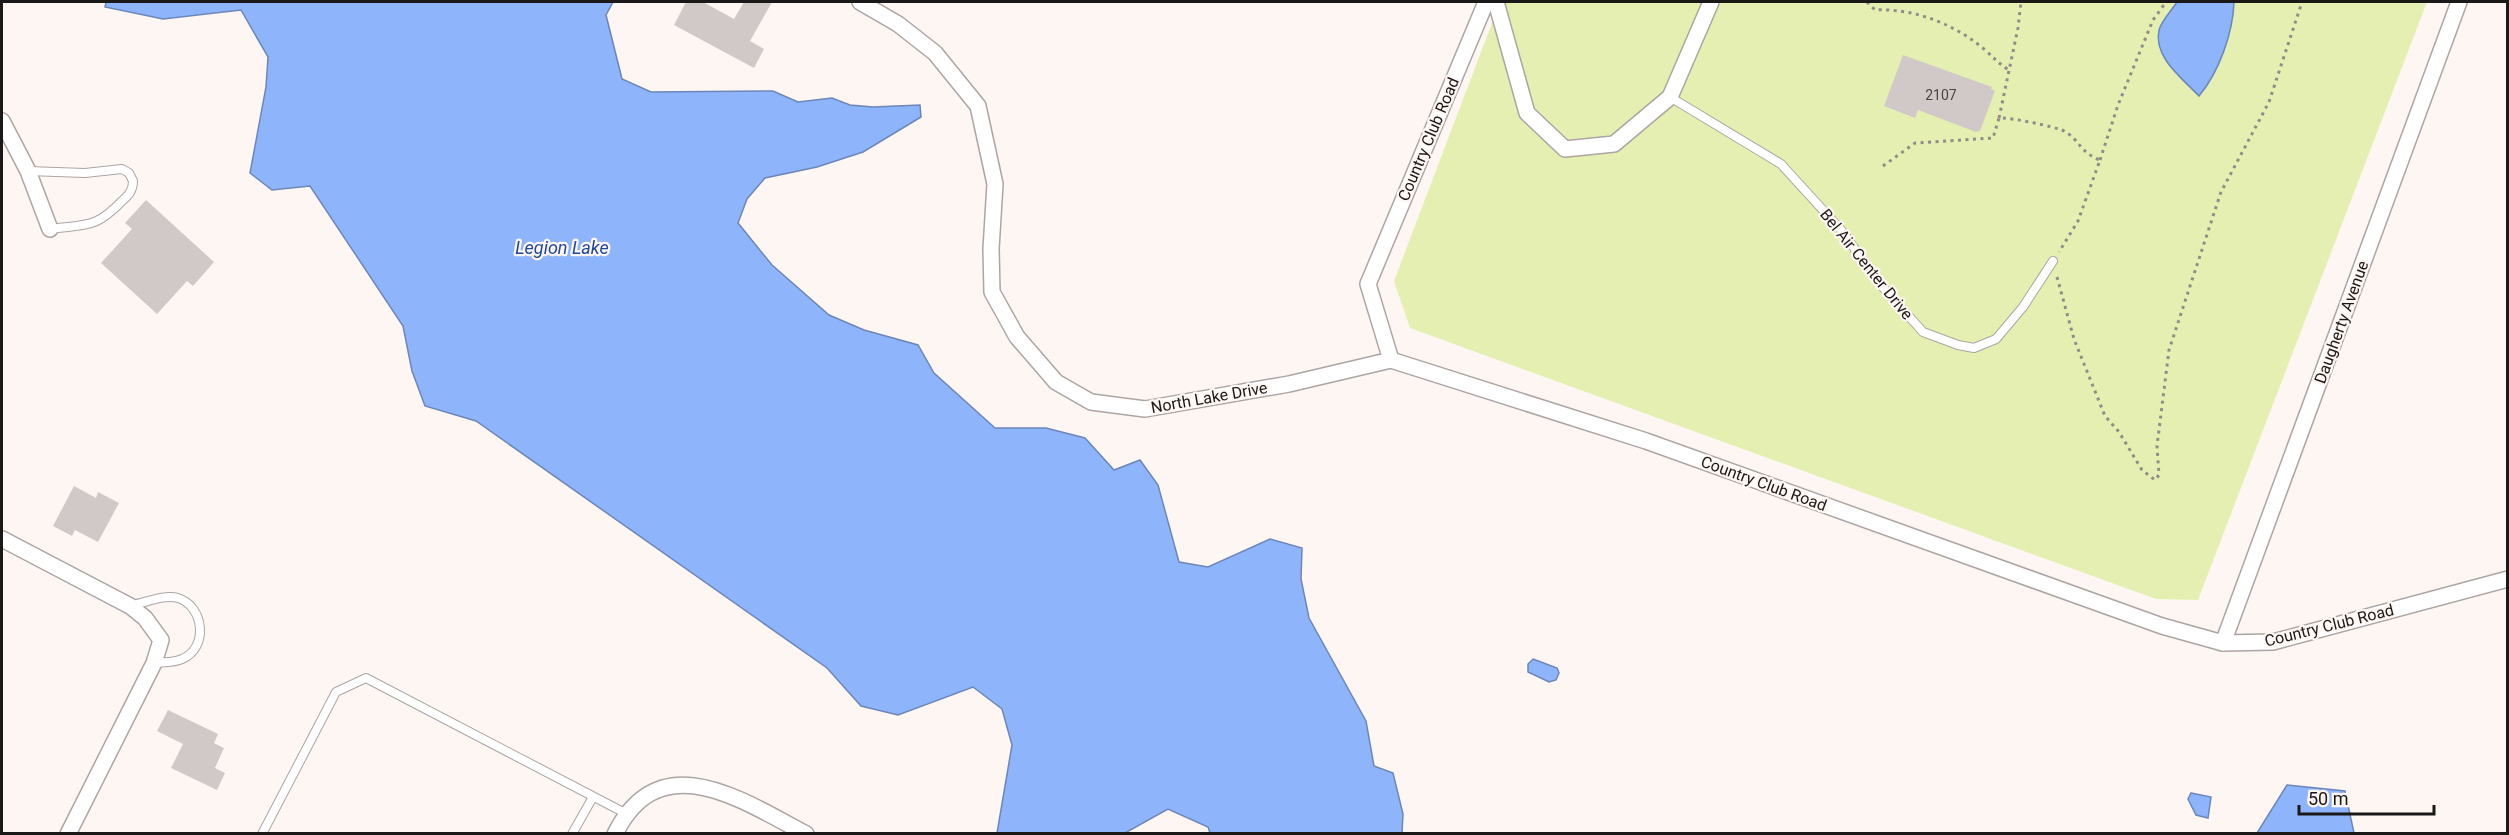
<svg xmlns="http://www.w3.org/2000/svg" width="2509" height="835" font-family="Roboto,sans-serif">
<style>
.green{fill:#e6efb2}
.water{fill:#8eb5fc;stroke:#6c86b8;stroke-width:1.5}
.building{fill:#d1c9c7}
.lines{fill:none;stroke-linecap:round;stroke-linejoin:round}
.lane-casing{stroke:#aca5a2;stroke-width:10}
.street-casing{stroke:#aca5a2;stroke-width:18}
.path{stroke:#918c8a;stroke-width:3;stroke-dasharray:3 4.5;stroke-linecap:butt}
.lane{stroke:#fff;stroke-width:8}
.street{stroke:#fff;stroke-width:15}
.labels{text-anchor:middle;stroke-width:4.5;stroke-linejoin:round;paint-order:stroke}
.number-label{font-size:14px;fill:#484544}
.street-label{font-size:16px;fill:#1b1918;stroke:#fef6f3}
.water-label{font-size:18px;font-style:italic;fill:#1f489a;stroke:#fef6f3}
</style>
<rect width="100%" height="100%" fill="#fef6f3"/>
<path class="green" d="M1500 2H2427L2198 600 2156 599 1410 328 1394 281Z"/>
<g class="water">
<path d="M106 2H613L606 15 622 79 651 92 773 91 798 102 832 98 850 105 873 107 920 105 921 117 863 152 817 167 765 178 747 199 738 223 772 265 829 315 864 330 918 345 934 373 995 428H1046L1085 438 1114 470 1140 460 1158 485 1179 562 1208 567 1270 539 1302 548 1301 579 1309 618 1366 721 1374 766 1393 773 1403 814 1402 833H1210L1208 827 1168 809 1125 833H997L1012 745 1002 709 973 687 898 715 861 706 827 668 476 421 425 406 412 371 403 326 310 186 272 190 250 173 266 87 268 57 241 10 163 19 105 7Z"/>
<path d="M2177 2H2234C2233 33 2219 72 2199 96 2182 78 2153 57 2159 30 2162 20 2172 10 2177 2Z"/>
<path d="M1533 659 1557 668 1559 673 1556 680 1549 682 1528 672V664Z"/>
<path d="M2287 785 2345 791 2354 833H2257Z"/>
<path d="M2191 793 2211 797 2208 818 2196 815 2188 799Z"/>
</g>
<g class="building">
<path d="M686 2H703L734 19 744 2H772L750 41 764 49 754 68 674 25Z"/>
<path d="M1903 55 1992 87 1991 89 1995 91 1980 131 1976 132 1918 110 1915 118 1884 106Z"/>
<path d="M146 200 214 262 193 286 187 281 157 314 101 263 132 229 125 223Z"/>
<path d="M74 486 96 498 98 492 119 503 98 542 75 530 72 536 53 526Z"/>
<path d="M168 710 218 734 214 743 224 748 215 768 225 773 217 790 171 768 183 744 157 731Z"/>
</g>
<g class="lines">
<defs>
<g id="lane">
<path d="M1670 97 1781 164 1842 231 1879 283 1923 332 1958 345 1974 348 1996 339 2023 307 2053 261"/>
<path d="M28 171 85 173 122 169 129 173 133 181C133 190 129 195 122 201 95 229 87 224 50 229"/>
<path d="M132 605C145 603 164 594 178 598 204 606 209 648 182 659 174 663 162 662 154 663"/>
<path d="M262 834 336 692 366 678 625 813"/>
<path d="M572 834 593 797"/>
</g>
<g id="street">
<path d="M860 2 898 24 935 53 978 106 995 184 991 249 992 292 1017 337 1056 382 1091 402 1145 409 1289 384 1391 360"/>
<path d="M1496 2 1527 113 1565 149 1614 144 1670 97 1711 2"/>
<path d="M2 121 28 171 50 229"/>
<path d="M1391 360 1646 441 2162 626 2223 643 2273 642 2508 579"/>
<path d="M1391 360 1368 284 1486 2"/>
<path d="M2 539 130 606 145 618 161 640 154 663 68 834"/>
<path d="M2223 643 2459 2"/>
<path d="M615 834C660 743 743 801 806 834"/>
</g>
</defs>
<use href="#lane" class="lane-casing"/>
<use href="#street" class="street-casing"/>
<g class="path">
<path d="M1867 2 1875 10C1914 8 1954 24 1984 49 1993 57 1999 64 2009 70"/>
<path d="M1999 118 2018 28 2021 2"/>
<path d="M2100 160 2118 105 2153 20 2166 2"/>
<path d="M1883 166 1915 143 1993 138 1999 118C2009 117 2057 127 2064 131 2081 141 2079 152 2100 160L2078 221 2059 252"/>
<path d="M2057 277 2074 339 2105 416 2119 432 2142 470 2155 480 2159 475 2157 446 2169 350 2221 192 2269 102 2302 2"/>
</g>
<use href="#lane" class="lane"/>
<use href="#street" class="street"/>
</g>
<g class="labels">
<g class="number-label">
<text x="1941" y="100">2107</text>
</g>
<g class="street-label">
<text transform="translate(1428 139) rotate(-67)" y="6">Country Club Road</text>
<text transform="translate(1867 264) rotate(51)" y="6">Bel Air Center Drive</text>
<text transform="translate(2341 322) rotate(-70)" y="6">Daugherty Avenue</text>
<text transform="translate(1209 397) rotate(-10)" y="6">North Lake Drive</text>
<text transform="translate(1764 483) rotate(20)" y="6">Country Club Road</text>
<text transform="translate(2329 625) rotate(-14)" y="6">Country Club Road</text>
</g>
<g class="water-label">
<text x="562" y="254">Legion Lake</text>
</g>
</g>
<rect width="2509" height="835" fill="none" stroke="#1b1918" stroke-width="6"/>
<path d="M2299 805v9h135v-9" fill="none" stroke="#1b1918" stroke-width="3"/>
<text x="2308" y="805" font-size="18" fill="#1b1918" stroke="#fef6f3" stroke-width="4.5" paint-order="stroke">50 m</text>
</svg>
